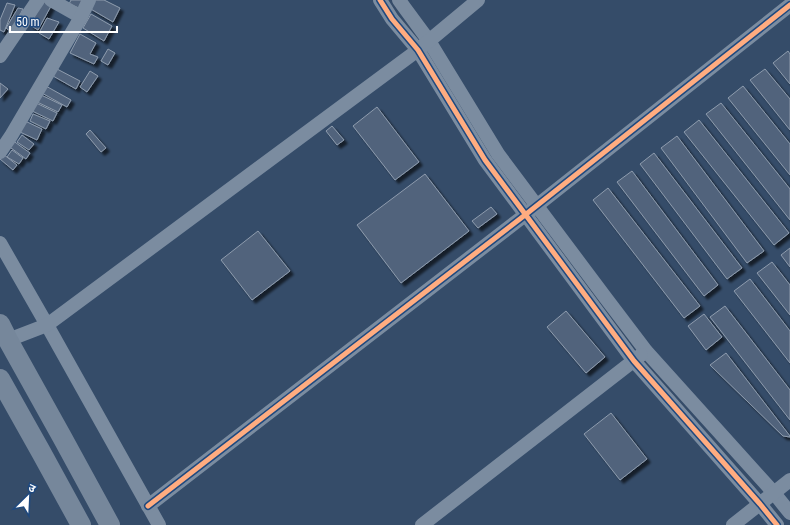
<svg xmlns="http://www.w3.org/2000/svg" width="790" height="525" font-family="'Roboto Condensed','Noto Sans Devanagari',sans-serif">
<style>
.building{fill:#51637b;stroke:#8e9cae;filter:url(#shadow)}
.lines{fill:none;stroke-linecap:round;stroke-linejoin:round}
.minor{stroke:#7b8ca0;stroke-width:14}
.secondary{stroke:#76879b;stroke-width:20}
.cycleway-casing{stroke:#1f497f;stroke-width:8}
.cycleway{stroke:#ffac80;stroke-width:5}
</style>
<defs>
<filter id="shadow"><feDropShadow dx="3.5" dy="3.5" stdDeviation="1" flood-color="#0009"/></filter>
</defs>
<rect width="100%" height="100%" fill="#354c69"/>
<g class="building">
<path d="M71 0H82L79 8 69 4Z"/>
<path d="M94 0H104L120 8 113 22 89 8Z"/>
<path d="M43 1 51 6 38 30 30 25Z"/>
<path d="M7 3 15 5 4 32 0 30V20Z"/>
<path d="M18 8 23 9 11 32 6 28Z"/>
<path d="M91 14 112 26 104 41 83 28Z"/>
<path d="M47 18 59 22 49 39 39 33Z"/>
<path d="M80 34 96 43 90 54 98 57 94 64 70 53Z"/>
<path d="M108 49 115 53 108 65 101 61Z"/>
<path d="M788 51 790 54V84L773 63Z"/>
<path d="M57 69 80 81 76 89 53 76Z"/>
<path d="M765 69 790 99V130L750 80Z"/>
<path d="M90 71 98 76 87 92 80 87Z"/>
<path d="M0 83 8 89 0 98Z"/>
<path d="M44 85 71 100 67 107 40 92Z"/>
<path d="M743 86 790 144V175L728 98Z"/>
<path d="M39 94 62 105 58 112 35 101Z"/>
<path d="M34 102 57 113 53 121 30 110Z"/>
<path d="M721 103 790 189V220L706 114Z"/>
<path d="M377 107 419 162 395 180 353 126Z"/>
<path d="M33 114 50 121 46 129 30 121Z"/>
<path d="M699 120 789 233 774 245 684 132Z"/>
<path d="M25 121 42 129 37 140 20 132Z"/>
<path d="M332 126 344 140 337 145 326 131Z"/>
<path d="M90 130 106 148 101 152 86 134Z"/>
<path d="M22 135 34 144 29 150 17 142Z"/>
<path d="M677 136 764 251 747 263 661 148Z"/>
<path d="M12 140 30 153 26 159 7 145Z"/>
<path d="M12 150 23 158 19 164 7 157Z"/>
<path d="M654 153 742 268 727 279 640 164Z"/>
<path d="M3 154 17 165 13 170 0 159Z"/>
<path d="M632 171 718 285 704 296 617 182Z"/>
<path d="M425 174 469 231 401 283 357 225Z"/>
<path d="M608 188 700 306 684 318 593 200Z"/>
<path d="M491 207 497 214 478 228 472 221Z"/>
<path d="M258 231 290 271 252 300 221 260Z"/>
<path d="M790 248V267L781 255Z"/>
<path d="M772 262 790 285V315L757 273Z"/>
<path d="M750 279 790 331V363L734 291Z"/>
<path d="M725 306 790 390V420L710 317Z"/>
<path d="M566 311 605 357 586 373 547 327Z"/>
<path d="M704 314 722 337 706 350 688 326Z"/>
<path d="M726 353 790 436V437L783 436 710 365Z"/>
<path d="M611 413 647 459 620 480 584 434Z"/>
</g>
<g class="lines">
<g class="minor">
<path d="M51 0 81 17"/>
<path d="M380 0 392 19 418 50 485 160 634 361 760 504 777 525"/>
<path d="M399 0 404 7 429 41 498 154 605 297 646 351 774 493 790 513"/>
<path d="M0 56 38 0"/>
<path d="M0 152 11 136 81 17 89 0"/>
<path d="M0 243 47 325 159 525"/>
<path d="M8 340 47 325 418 50 478 0"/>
<path d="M148 506 525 215 790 5"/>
<path d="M422 525 641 355"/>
<path d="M733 525 790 480"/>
</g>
<g class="secondary">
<path d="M0 324 8 340 62 437 110 525"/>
<path d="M0 379 41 452 81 525"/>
</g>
<defs>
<g id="cycleway">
<path d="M380 0 392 19 418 50 485 160 634 361 760 504 777 525"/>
<path d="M148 506 525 215 790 5"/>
</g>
</defs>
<use href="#cycleway" class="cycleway-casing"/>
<use href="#cycleway" class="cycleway"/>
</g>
<g transform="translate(28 497) rotate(24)" stroke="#1f497f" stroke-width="3" paint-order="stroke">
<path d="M0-3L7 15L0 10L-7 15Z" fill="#ffffff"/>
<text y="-6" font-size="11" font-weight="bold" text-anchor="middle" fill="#ffffff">उ</text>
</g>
<path d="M10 26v6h107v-6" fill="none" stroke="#ffffff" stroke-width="2"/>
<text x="16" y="26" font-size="12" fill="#ffffff" stroke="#1f497f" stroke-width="3" paint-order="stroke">50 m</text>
</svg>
